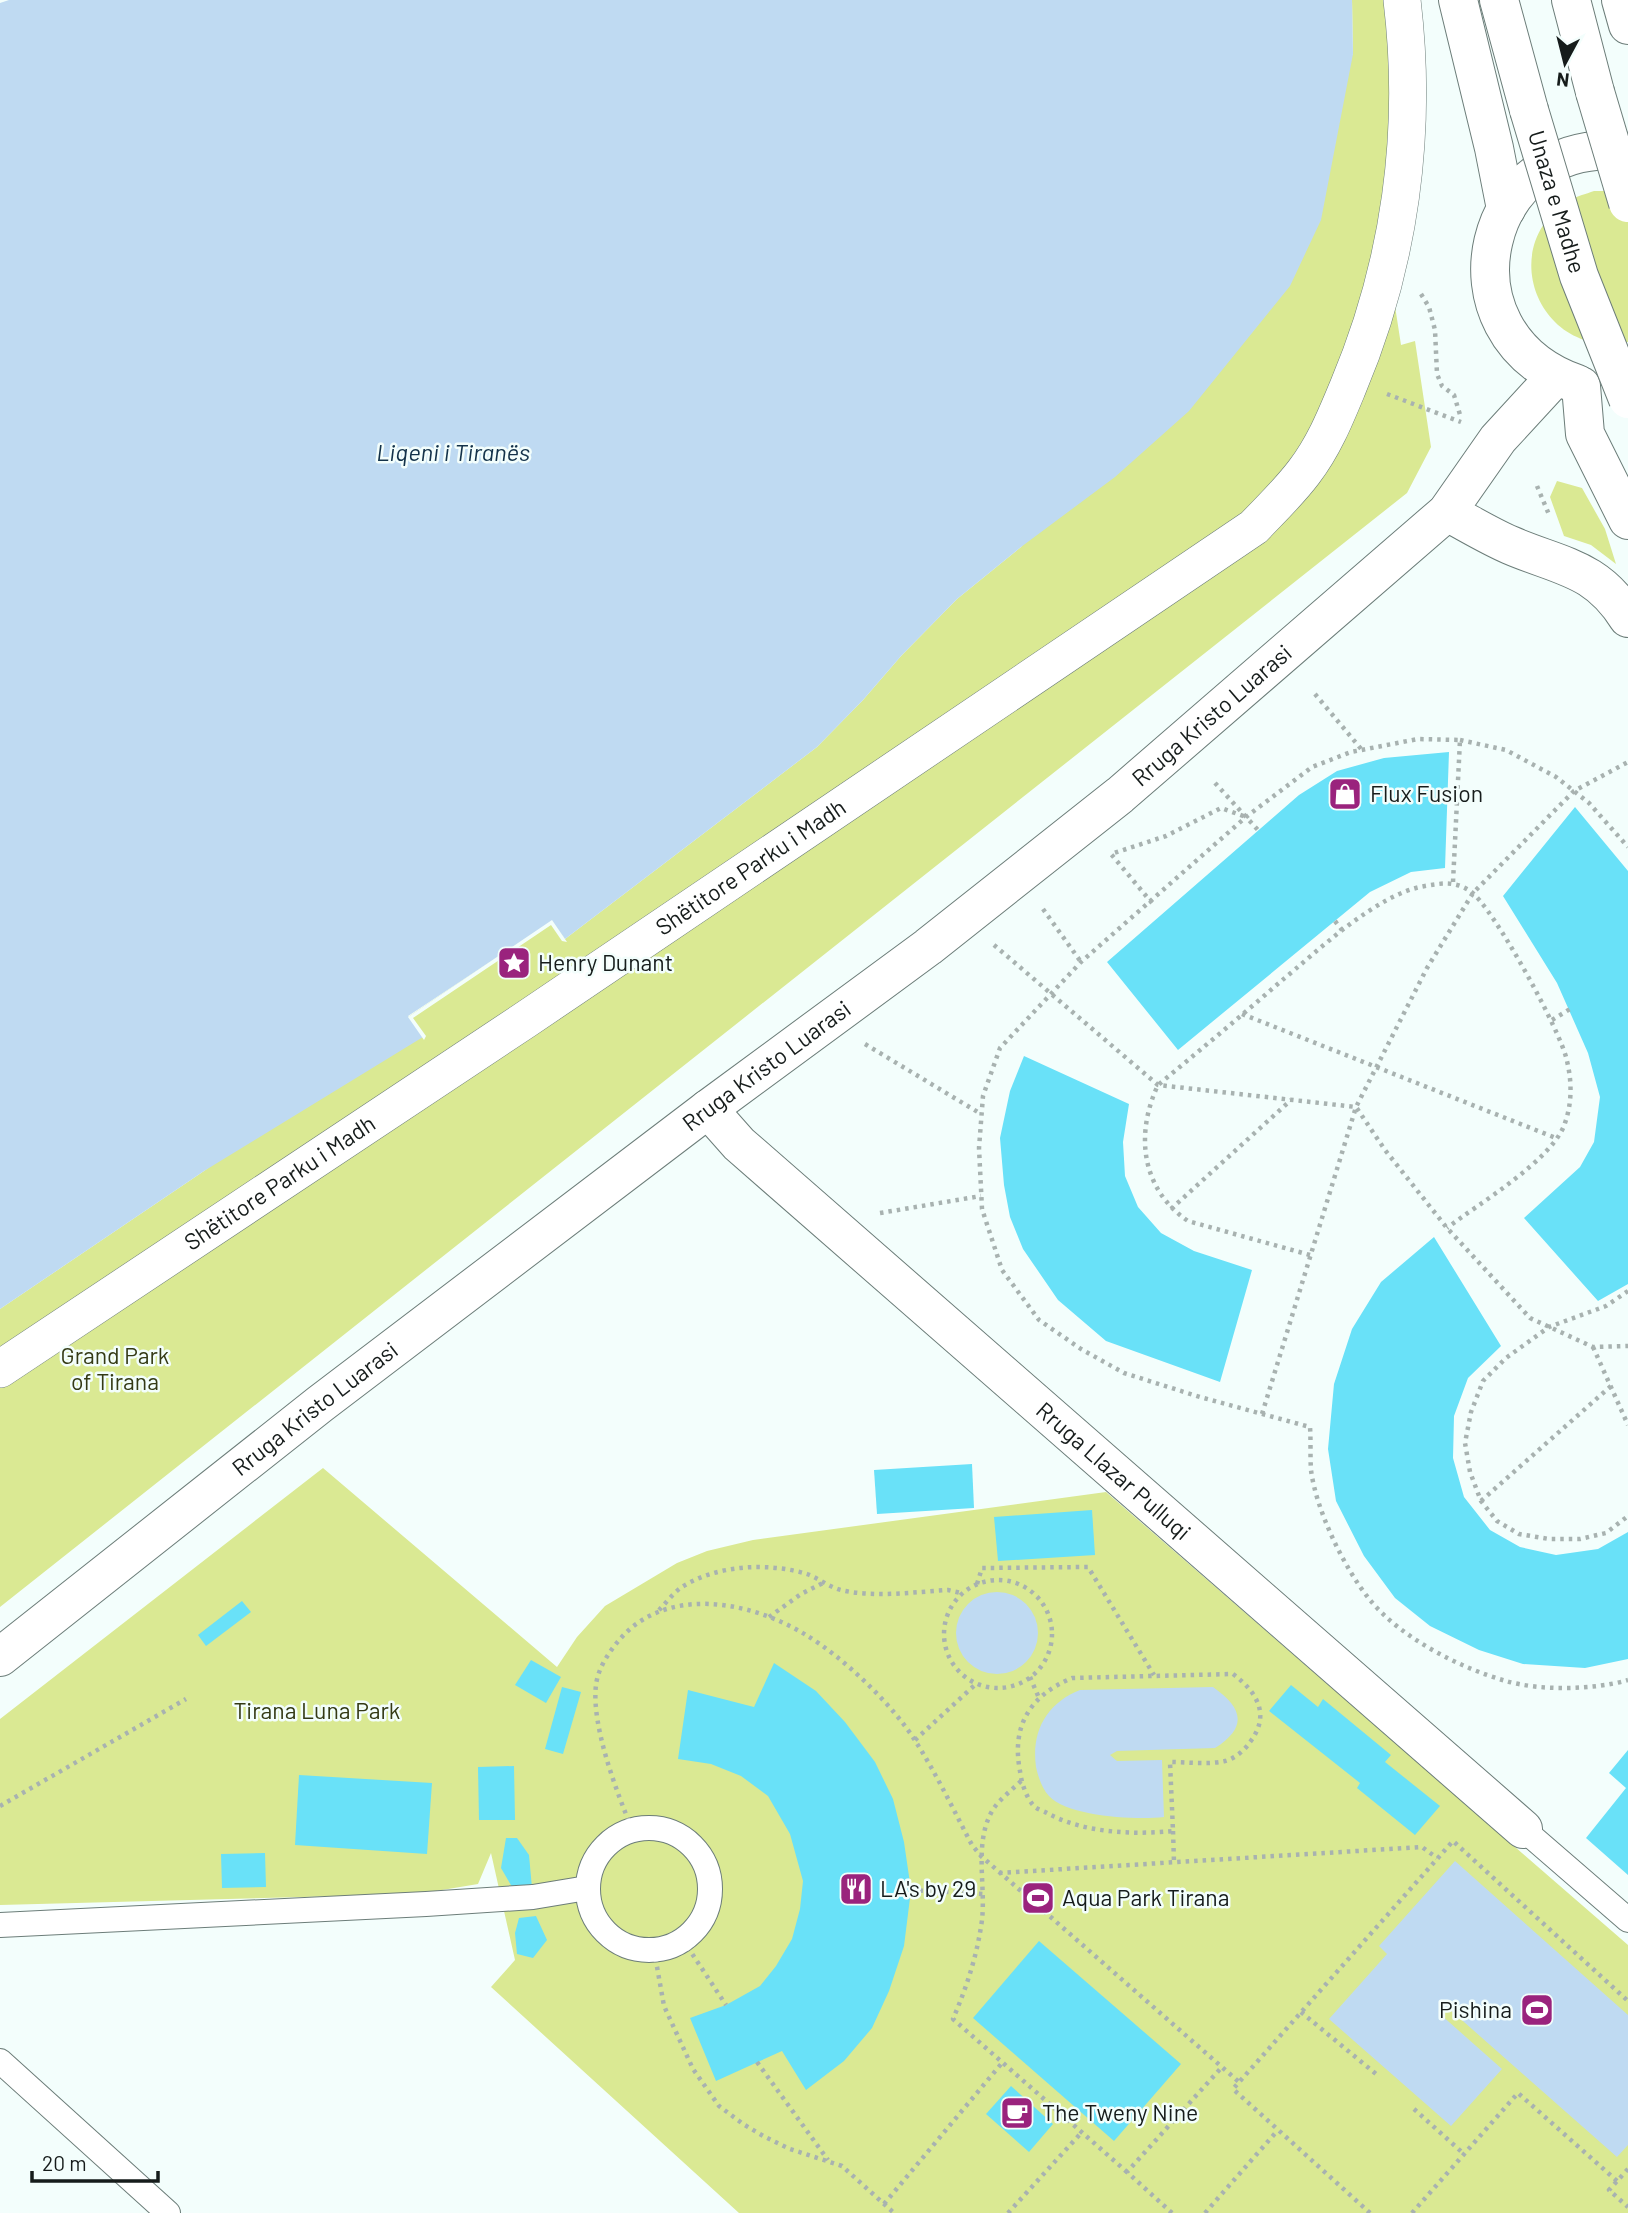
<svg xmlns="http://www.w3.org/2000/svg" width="1628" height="2213" font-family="Barlow,sans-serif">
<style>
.green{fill:#dae993}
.water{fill:#bfdaf2}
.pier{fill:#f3fefc}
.building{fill:#69e1f8}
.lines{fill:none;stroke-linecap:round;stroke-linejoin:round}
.service-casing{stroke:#6c7d79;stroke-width:26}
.pedestrian-casing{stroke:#6c7d79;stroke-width:38}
.minor-casing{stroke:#6c7d79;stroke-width:40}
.secondary-casing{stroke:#6c7d79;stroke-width:40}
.trunk-casing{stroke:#6c7d79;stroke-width:40}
.path{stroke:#a8b2b0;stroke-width:4.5;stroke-dasharray:3.5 5;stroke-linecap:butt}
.service{stroke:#fff;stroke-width:24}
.pedestrian{stroke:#fff;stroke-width:37}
.minor{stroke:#fff;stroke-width:38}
.secondary{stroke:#fff;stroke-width:38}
.trunk{stroke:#fff;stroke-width:38}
.trunk-bridge-casing{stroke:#6c7d79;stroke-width:40;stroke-linecap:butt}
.trunk-bridge{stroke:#fff;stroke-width:38}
.labels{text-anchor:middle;stroke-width:5;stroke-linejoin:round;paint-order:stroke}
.street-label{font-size:23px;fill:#161c1b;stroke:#f3fefc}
.poi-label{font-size:23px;fill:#161c1b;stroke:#f3fefc;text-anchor:start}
.park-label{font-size:23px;fill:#343a15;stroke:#f3fefc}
.water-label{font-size:24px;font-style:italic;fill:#13324a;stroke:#f3fefc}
</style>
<rect width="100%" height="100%" fill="#f3fefc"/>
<g class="green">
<path d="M1352 0H1397L1385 241 1401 345 1415 341 1431 447 1407 493 0 1607V1309L204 1171 408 1017 552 920 565 939 817 747 863 700 901 656 957 599 1021 547 1353 54Z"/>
<path d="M1594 191H1621L1628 193V342C1538 360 1495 245 1569 201 1576 196 1586 194 1594 191Z"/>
<path d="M1557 481 1582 488 1605 529 1616 564 1591 545 1564 536 1550 497Z"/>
<path d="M323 1468 557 1667 577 1637 605 1606 677 1563 707 1551 753 1540 1106 1492 1628 1945V2213H739L491 1987 515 1960 491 1853 478 1884 418 1894 0 1905V1719Z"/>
</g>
<g class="water">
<path d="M9 0H1352L1353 54 1321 220 1290 286 1189 411 1115 477 1021 547 957 599 901 656 863 700 817 747 565 939 552 921 408 1016 423 1037 204 1171 0 1309V3Z"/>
<circle cx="997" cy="1633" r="41"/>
<path d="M1213 1687C1243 1708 1248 1727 1215 1748L1117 1751 1110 1755 1117 1761 1162 1760 1164 1817C1137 1820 1068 1817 1049 1796 1042 1789 1038 1776 1036 1767 1031 1731 1047 1703 1080 1690Z"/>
<path d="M1455 1861 1628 2015V2145L1617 2157 1447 2007 1440 2014 1502 2069 1451 2126 1329 2019 1387 1954 1379 1946Z"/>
</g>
<path class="pier" d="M552 920 567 942 562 941 551 925 413 1018 426 1036 424 1040 408 1017Z"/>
<g class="building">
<path d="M1449 752 1445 868 1411 872 1370 892 1178 1050 1107 962 1299 795 1337 771 1384 758Z"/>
<path d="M1575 807 1628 871V1284L1598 1301 1524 1218 1580 1167 1594 1142 1600 1097 1588 1053 1557 983 1503 896Z"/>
<path d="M1024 1056 1129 1104 1123 1142 1125 1176 1138 1207 1161 1233 1194 1251 1252 1270 1220 1382 1106 1341 1058 1300 1023 1249 1010 1217 1004 1185 1000 1138 1010 1091Z"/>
<path d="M1434 1237 1501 1346 1468 1378 1454 1416 1453 1458 1464 1497 1490 1530 1520 1547 1556 1555 1598 1549 1628 1532V1659L1585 1668 1523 1664 1479 1650 1430 1626 1395 1598 1364 1556 1336 1501 1328 1449 1334 1384 1352 1329 1381 1282Z"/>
<path d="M972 1464 974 1508 877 1514 874 1470Z"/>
<path d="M1092 1510 1095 1555 998 1561 994 1517Z"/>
<path d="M242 1601 251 1612 206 1646 198 1635Z"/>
<path d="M531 1660 561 1677 546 1703 515 1685Z"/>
<path d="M774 1663 816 1691 845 1722 875 1762 893 1799 904 1842 911 1890 904 1946 889 1991 872 2028 844 2061 806 2090 782 2051 716 2081 690 2018 726 2005 760 1986 776 1966 792 1939 800 1909 803 1881 790 1834 768 1796 741 1776 711 1764 678 1759 688 1690 754 1707Z"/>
<path d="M1291 1685 1318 1707 1323 1699 1391 1755 1385 1762 1440 1806 1415 1835 1357 1788 1360 1783 1269 1711Z"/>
<path d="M562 1687 581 1692 563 1754 545 1749Z"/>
<path d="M1628 1750V1875L1586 1838 1626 1788 1609 1773Z"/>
<path d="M514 1766 515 1820H479L478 1767Z"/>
<path d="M299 1775 432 1783 427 1854 295 1845Z"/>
<path d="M506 1838H517L529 1855 532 1888 512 1887 501 1868Z"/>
<path d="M265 1853 266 1887 222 1888 221 1854Z"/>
<path d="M536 1916 547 1940 533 1958 517 1954 515 1933 519 1918Z"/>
<path d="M1039 1941 1181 2064 1114 2141 973 2018Z"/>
<path d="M1011 2086 1053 2124 1029 2152 986 2114Z"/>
</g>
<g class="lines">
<defs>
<g id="service">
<circle cx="649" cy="1889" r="61"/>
<path d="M1523 1829 1628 1920"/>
<path d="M0 1925 426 1904 533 1897 587 1888"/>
<path d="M0 2061 168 2213"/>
</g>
<g id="pedestrian">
<path id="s1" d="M0 1369 525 1020 1254 527C1271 509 1289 492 1304 472 1324 446 1336 416 1348 387 1400 264 1418 132 1402 0"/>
</g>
<g id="minor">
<path id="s2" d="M708 1109 739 1144 1523 1829"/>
</g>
<g id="secondary">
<path d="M1577 384C1432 334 1482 131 1628 152"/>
<path d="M1447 512C1468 523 1489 536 1510 545 1561 567 1596 567 1628 618"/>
<path id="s3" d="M0 1657 320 1404 708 1109 928 947 1120 795 1447 512 1498 439 1556 376"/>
</g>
<g id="trunk">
<path d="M1458 0 1494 148 1506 209"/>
<path d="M1499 0 1529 110"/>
<path d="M1571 0 1595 92"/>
<path d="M1621 0 1628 25"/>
<path d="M1581 386 1585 434 1628 520"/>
</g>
</defs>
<use href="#service" class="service-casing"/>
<use href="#pedestrian" class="pedestrian-casing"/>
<use href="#minor" class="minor-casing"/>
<use href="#secondary" class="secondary-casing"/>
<use href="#trunk" class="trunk-casing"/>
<g class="path">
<path d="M1421 294 1429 307 1435 330 1437 374 1442 386 1454 395 1461 418"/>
<path d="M1387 394 1461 422"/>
<path d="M1537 486 1550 517"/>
<path d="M1315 694 1362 750"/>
<path d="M1460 740 1506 750 1556 777 1589 803 1628 847"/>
<path d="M1215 783 1258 830"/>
<path d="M1453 882 1460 740 1418 739 1351 752 1312 767 1246 817 1081 962 1000 1048 983 1096 979 1148 982 1209 1002 1270 1039 1320 1081 1349 1124 1373 1200 1397 1310 1427C1311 1441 1310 1456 1311 1470 1316 1510 1344 1568 1370 1600 1401 1638 1460 1668 1506 1681 1540 1691 1594 1690 1628 1680"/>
<path d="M1152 903 1111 854 1166 836 1221 808 1246 817"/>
<path d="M1043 909 1081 962"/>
<path d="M1335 921 1342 930"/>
<path d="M994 945 1158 1085 1356 1107 1385 1150 1447 1228 1530 1318 1593 1347 1628 1346"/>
<path d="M1242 1014 1556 1138"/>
<path d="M1552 1020 1570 1009"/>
<path d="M865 1044 981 1114"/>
<path d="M1171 1209 1291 1100"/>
<path d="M880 1213 981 1196"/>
<path d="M1310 1255 1188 1221C1141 1189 1135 1134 1158 1085 1199 1051 1240 1017 1280 982 1318 951 1376 894 1425 886 1442 883 1455 881 1470 891 1492 905 1562 1033 1567 1061 1572 1082 1572 1103 1565 1123 1553 1160 1478 1204 1447 1228"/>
<path d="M1628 1291 1606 1306 1549 1327 1506 1358 1483 1381 1471 1412 1465 1443 1470 1472 1481 1501 1497 1521 1519 1534 1549 1539H1580L1606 1533 1628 1516"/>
<path d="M1593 1347 1628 1425"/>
<path d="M1262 1414 1356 1107 1427 968 1473 893 1574 791 1628 762"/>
<path d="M1481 1501 1611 1386"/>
<circle cx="998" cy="1634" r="54"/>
<path d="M977 1584 982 1568 1088 1567 1154 1675"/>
<path d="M659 1610C666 1603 673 1593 682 1587 716 1565 768 1562 807 1574 818 1578 829 1587 841 1590 874 1598 914 1592 948 1590L961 1593"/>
<path d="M769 1617 801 1594 823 1583"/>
<path d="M1233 1674C1257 1692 1271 1715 1250 1742 1245 1750 1234 1759 1225 1761 1208 1765 1187 1762 1170 1762L1173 1831C1132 1835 1084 1833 1047 1813 1043 1811 1036 1809 1033 1805 1026 1797 1021 1781 1020 1771 1011 1725 1031 1695 1072 1678Z"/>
<path d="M1030 1677 1039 1698"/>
<path d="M915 1740 977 1683"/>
<path d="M1021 1781C1013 1789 1001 1798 994 1808 973 1840 986 1884 982 1920 977 1956 967 1986 953 2019L1127 2172"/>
<path d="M0 1806 186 1699"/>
<path d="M632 1829C617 1793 591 1725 596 1685 598 1668 609 1652 620 1639 667 1585 751 1601 806 1635 843 1657 894 1706 916 1742 937 1775 954 1811 972 1845L981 1856 1239 2082"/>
<path d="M1173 1831 1174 1862"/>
<path d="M999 1873 1422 1847 1437 1858"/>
<path d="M911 1890 984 1894"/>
<path d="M683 1940 726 2005"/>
<path d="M654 1950 664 2006 693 2069 719 2106 743 2124 765 2137 790 2149 842 2166 894 2213"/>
<path d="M1301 2012 1376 2074"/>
<path d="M757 2062 828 2160"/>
<path d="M1414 2109 1464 2154"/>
<path d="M1628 2169 1609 2190 1628 2207"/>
<path d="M884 2204 1002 2063"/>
<path d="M1008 2213 1082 2132"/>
<path d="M1172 2213 1127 2172 1222 2067"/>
<path d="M1205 2213 1278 2130"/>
<path d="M1370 2213 1233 2089 1453 1841 1628 2001"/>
<path d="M1412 2213 1518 2093 1617 2181"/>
</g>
<use href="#service" class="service"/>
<use href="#pedestrian" class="pedestrian"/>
<use href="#minor" class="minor"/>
<use href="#secondary" class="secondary"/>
<use href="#trunk" class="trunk"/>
<defs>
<g id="trunk-bridge">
<path d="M1595 92 1628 203"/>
<path id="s4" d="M1529 110 1579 276 1628 399"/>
</g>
</defs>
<use href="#trunk-bridge" class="trunk-bridge-casing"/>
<use href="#trunk-bridge" class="trunk-bridge"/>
</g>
<defs>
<symbol id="shop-square" viewBox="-11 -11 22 22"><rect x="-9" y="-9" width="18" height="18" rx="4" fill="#9a237d" stroke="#f3fefc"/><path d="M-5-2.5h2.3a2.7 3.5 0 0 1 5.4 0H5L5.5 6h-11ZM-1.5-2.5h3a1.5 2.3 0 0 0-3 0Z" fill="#fff"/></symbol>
<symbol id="sight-square" viewBox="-11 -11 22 22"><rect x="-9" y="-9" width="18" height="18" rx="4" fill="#9a237d" stroke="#f3fefc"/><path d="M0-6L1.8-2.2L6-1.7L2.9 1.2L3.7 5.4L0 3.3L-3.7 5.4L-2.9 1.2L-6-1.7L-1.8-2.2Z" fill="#fff"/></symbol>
<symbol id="restaurant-square" viewBox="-11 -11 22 22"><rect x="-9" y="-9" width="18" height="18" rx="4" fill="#9a237d" stroke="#f3fefc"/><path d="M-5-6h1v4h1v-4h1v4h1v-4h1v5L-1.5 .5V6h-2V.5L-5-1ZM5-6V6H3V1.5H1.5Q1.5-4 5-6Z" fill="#fff"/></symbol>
<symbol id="stadium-square" viewBox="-11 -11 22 22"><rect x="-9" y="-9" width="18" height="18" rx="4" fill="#9a237d" stroke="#f3fefc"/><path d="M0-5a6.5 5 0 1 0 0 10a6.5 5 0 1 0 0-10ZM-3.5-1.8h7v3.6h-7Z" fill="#fff"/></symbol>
<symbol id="cafe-square" viewBox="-11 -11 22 22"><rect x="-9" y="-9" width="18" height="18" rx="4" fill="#9a237d" stroke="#f3fefc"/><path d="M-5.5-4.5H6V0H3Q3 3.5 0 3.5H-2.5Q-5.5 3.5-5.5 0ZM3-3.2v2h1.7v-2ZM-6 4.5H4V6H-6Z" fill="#fff"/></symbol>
</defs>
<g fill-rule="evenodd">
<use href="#shop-square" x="1326" y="775" width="38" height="38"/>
<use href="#sight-square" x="495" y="944" width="38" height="38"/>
<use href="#restaurant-square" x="837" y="1870" width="38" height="38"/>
<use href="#stadium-square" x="1019" y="1879" width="38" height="38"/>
<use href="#stadium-square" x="1518" y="1991" width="38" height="38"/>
<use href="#cafe-square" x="998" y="2094" width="38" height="38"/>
</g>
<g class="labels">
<g class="street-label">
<text dy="8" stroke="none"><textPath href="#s4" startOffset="96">Unaza e Madhe</textPath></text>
<text dy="8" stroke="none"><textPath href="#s3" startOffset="1535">Rruga Kristo Luarasi</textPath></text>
<text dy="8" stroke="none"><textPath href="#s1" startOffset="903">Shëtitore Parku i Madh</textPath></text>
<text dy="8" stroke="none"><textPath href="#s3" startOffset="968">Rruga Kristo Luarasi</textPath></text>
<text dy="8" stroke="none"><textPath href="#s1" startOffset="336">Shëtitore Parku i Madh</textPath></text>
<text dy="8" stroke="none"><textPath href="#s3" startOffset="401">Rruga Kristo Luarasi</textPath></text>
<text dy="8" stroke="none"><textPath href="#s2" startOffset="544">Rruga Llazar Pulluqi</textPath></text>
</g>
<g class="poi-label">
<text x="1370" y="802">Flux Fusion</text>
<text x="538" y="971">Henry Dunant</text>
<text x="880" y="1897">LA's by 29</text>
<text x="1062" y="1906">Aqua Park Tirana</text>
<text x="1512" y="2018" text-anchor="end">Pishina</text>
<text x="1042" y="2121">The Tweny Nine</text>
</g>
<g class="park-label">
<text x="115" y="1364">Grand Park<tspan x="115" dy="26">of Tirana</tspan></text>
<text x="317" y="1719">Tirana Luna Park</text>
</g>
<g class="water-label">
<text x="453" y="461">Liqeni i Tiranës</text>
</g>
</g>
<g transform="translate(1565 63) rotate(187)" stroke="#f3fefc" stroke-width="5" paint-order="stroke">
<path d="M0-5L12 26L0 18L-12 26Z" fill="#161c1b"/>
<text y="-10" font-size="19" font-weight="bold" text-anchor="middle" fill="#161c1b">N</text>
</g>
<path d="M32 2171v10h126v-10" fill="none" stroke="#161c1b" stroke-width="3.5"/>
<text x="42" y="2171" font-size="21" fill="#161c1b" stroke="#f3fefc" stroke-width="5" paint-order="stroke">20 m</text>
</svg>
